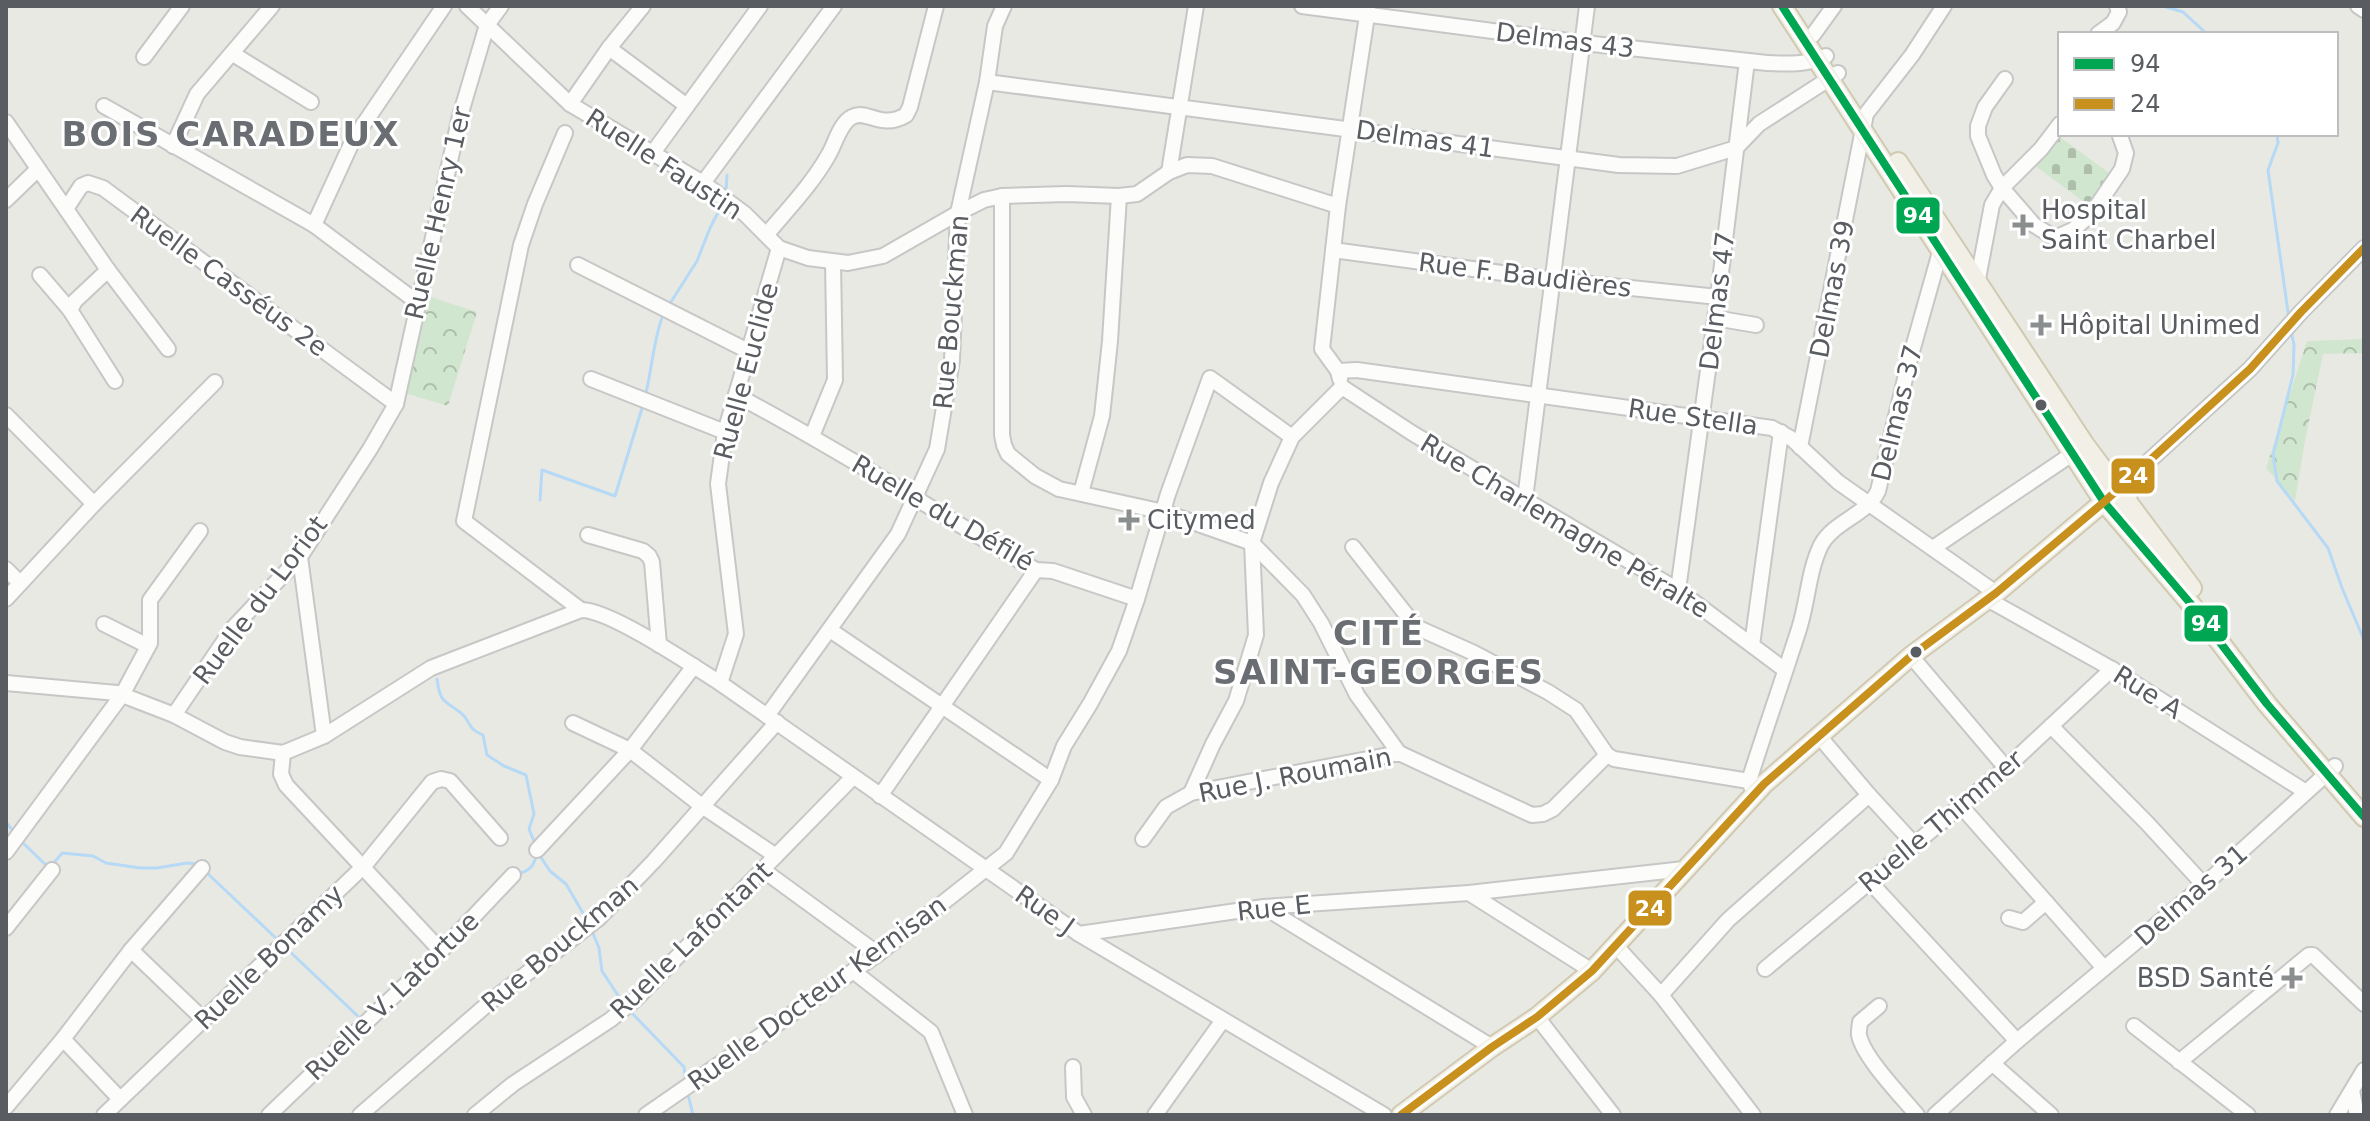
<svg xmlns="http://www.w3.org/2000/svg" width="2370" height="1121" font-family="'DejaVu Sans',sans-serif">
<style>
.forest{fill:url(#forest-crowns)}
.cemetery{fill:url(#cemetery-stones)}
.lines{fill:none;stroke-linecap:round;stroke-linejoin:round}
.stream{stroke:#b6d9f6;stroke-width:3}
.minor-casing{stroke:#c6c7c6;stroke-width:18}
.major-casing{stroke:#d1cab2;stroke-width:22}
.minor{stroke:#fcfcfb;stroke-width:14}
.major{stroke:#f2f0e6;stroke-width:18}
.bus-1-casing{stroke:#fff;stroke-width:14}
.bus-2-casing{stroke:#fff;stroke-width:14}
.bus-1{stroke:#00a651;stroke-width:8}
.bus-2{stroke:#c8901d;stroke-width:8}
.poi-dot{fill:#8b8e8f;stroke:#fff;stroke-width:3}
.bus-dot{fill:#595d61;stroke:#fff;stroke-width:3}
.labels{text-anchor:middle;stroke-width:6;stroke-linejoin:round;paint-order:stroke}
.street-label{font-size:26px;fill:#595d61;stroke:#fff}
.poi-label{font-size:26px;fill:#595d61;stroke:#fff;text-anchor:start}
.district-label{font-size:34px;font-weight:bold;letter-spacing:2px;fill:#6a6e73;stroke:#fff}
.line-badge{stroke:#fff;stroke-width:3}
.badge-label{font-size:22px;text-anchor:middle;font-weight:bold;fill:#fff}
</style>
<defs>
<pattern id="forest-crowns" width="20" height="18" patternUnits="userSpaceOnUse" patternTransform="scale(2)"><rect width="20" height="18" fill="#d1e6cf"/><path d="M2 6a3 3 0 1 1 6 0M12 15a3 3 0 1 1 6 0" fill="none" stroke="#adbeab"/></pattern>
<pattern id="cemetery-stones" width="16" height="16" patternUnits="userSpaceOnUse" patternTransform="scale(2)"><rect width="16" height="16" fill="#d1e6cf"/><path d="M2 7V4a2 2 0 0 1 4 0v3zM10 15v-3a2 2 0 0 1 4 0v3z" fill="#adbeab"/></pattern>
</defs>
<rect width="100%" height="100%" fill="#e9e9e4"/>
<g class="forest">
<path d="M428 296 477 312 448 406 401 392Z"/>
<path d="M2364 339V353L2323 354 2305 441 2295 501 2266 468 2307 341Z"/>
</g>
<path class="cemetery" d="M2057 135 2112 175 2092 208 2034 165Z"/>
<g class="lines">
<g class="stream">
<path d="M2163 6 2183 12 2207 34"/>
<path d="M2277 134 2278 143 2268 170 2289 319"/>
<path d="M726 191 727 175"/>
<path d="M669 305 697 261 710 228 723 203"/>
<path d="M2291 330 2294 345 2293 375 2273 455 2277 481 2328 548 2342 588 2364 640"/>
<path d="M645 397C652 370 653 341 663 315"/>
<path d="M540 500 542 470 615 496 643 405"/>
<path d="M437 679C440 703 444 700 461 713 472 722 465 727 483 735L487 755 504 766 526 775 534 814 529 829 536 846"/>
<path d="M6 822 14 832"/>
<path d="M21 841 47 866"/>
<path d="M538 853 550 871 566 884 587 920"/>
<path d="M53 864 62 853 93 856 106 863 140 868H157L187 863 197 864"/>
<path d="M206 872 279 941"/>
<path d="M517 874C530 871 534 866 537 853"/>
<path d="M592 931 599 948 602 971 623 1003"/>
<path d="M284 946 363 1021"/>
<path d="M628 1009 684 1067 686 1083"/>
<path d="M687 1090 693 1115"/>
</g>
<defs>
<g id="minor">
<path d="M467 6 570 104 703 183 745 214 779 248 808 258 848 263 883 256 958 213 984 200 1002 196 1067 194 1119 196 1137 194 1169 172 1187 165 1212 166 1338 206"/>
<path d="M1302 6 1584 43 1767 63C1788 64 1807 65 1826 56"/>
<path d="M2358 6 2364 10"/>
<path d="M2098 34 2113 23 2119 12 2117 6"/>
<path d="M1813 35 1834 6"/>
<path d="M609 48 687 106"/>
<path d="M233 54 311 102"/>
<path d="M144 57 182 6"/>
<path d="M2005 79 1985 107 1978 126V136L1994 175 2002 188 2034 225 2055 238 2073 230 2092 213 2122 169 2126 153 2120 136"/>
<path d="M987 82 1619 165 1677 166 1736 148 1759 124 1838 73"/>
<path d="M570 104 609 48 643 6"/>
<path d="M104 106 314 225 417 302"/>
<path d="M6 122 108 270 168 349"/>
<path d="M565 133 535 204 521 245 464 521 581 610"/>
<path d="M173 146 197 94 272 6"/>
<path d="M652 154 760 6"/>
<path d="M1169 172 1196 6"/>
<path d="M703 183 834 6"/>
<path d="M1002 196V435L1004 445 1008 454 1035 476 1059 489 1164 512 1252 543 1303 595 1321 623 1357 695 1399 753"/>
<path d="M6 200 38 169"/>
<path d="M66 209 81 186 88 183 103 188 396 404"/>
<path d="M314 225 353 140 444 6"/>
<path d="M767 234C788 209 813 183 829 154 835 144 840 123 852 117 868 109 881 130 906 115L910 107 936 6"/>
<path d="M1333 250 1554 280 1718 297"/>
<path d="M578 265 748 351"/>
<path d="M108 270 75 301 70 310 115 381"/>
<path d="M40 275 70 310"/>
<path d="M1977 284 1992 205 2002 188 2041 149 2060 124"/>
<path d="M1715 318 1756 325"/>
<path d="M1338 371 1357 370 1772 428 1792 439 1838 482 1996 593"/>
<path d="M591 379 725 432"/>
<path d="M1340 379 1338 371 1322 349 1338 206 1368 9"/>
<path d="M1342 387 1412 433 1678 590 1785 670"/>
<path d="M736 395C838 449 936 512 1036 570L1053 571 1137 599"/>
<path d="M6 415 94 504"/>
<path d="M812 436 835 380 833 262"/>
<path d="M1800 447 1866 114 1912 55 1944 6"/>
<path d="M2129 479 2250 369 2301 312 2364 248"/>
<path d="M1081 493 1102 416 1110 341 1119 196"/>
<path d="M1525 499 1587 6"/>
<path d="M588 535 643 551 649 556 652 562 659 645"/>
<path d="M1353 547 1416 627 1474 653 1548 692 1576 710 1607 755"/>
<path d="M1933 548 2078 450"/>
<path d="M300 557 324 736"/>
<path d="M6 569 20 583"/>
<path d="M1678 590 1718 297 1747 61"/>
<path d="M6 599 94 504 215 382"/>
<path d="M1987 599 2112 669 2306 792"/>
<path d="M104 624 148 646"/>
<path d="M830 630 1051 780"/>
<path d="M1752 645 1781 432"/>
<path d="M1911 656 2006 768"/>
<path d="M6 683 117 693 174 715 225 742 240 747 283 753 324 736 431 668 581 610C609 609 693 666 720 683L1079 934 1384 1115"/>
<path d="M720 683 736 634 718 484 725 432 779 248"/>
<path d="M174 715 233 628 300 557 370 449 396 404 460 116 487 25 501 6"/>
<path d="M767 716 898 534 937 449 952 360 958 213 987 82 995 26 1004 6"/>
<path d="M573 723 630 750 702 806 776 856"/>
<path d="M2051 726 2147 823 2204 885"/>
<path d="M1819 736 1869 795 1915 845"/>
<path d="M283 753 281 774 286 785 441 951"/>
<path d="M1749 781C1765 730 1783 679 1799 629 1808 601 1808 572 1821 545 1834 521 1867 515 1878 491L1909 362 1940 252 1946 249"/>
<path d="M1191 793 1213 744 1236 701 1256 635 1252 543 1271 483 1292 437 1342 387"/>
<path d="M880 796 1036 570"/>
<path d="M1961 806 2104 968"/>
<path d="M1143 839 1166 807 1191 793 1399 753 1532 815 1543 814 1553 809 1607 755 1614 759 1749 781 1754 793"/>
<path d="M537 850 630 750 694 666"/>
<path d="M6 852 122 695 150 643V600L200 531"/>
<path d="M763 870 878 954"/>
<path d="M1870 882 2017 1041"/>
<path d="M1469 893 1592 971"/>
<path d="M1264 907 1492 1047"/>
<path d="M2009 918 2023 922 2046 902"/>
<path d="M6 928 52 870"/>
<path d="M1079 934 1264 907 1469 893 1684 869"/>
<path d="M1616 946 1661 995 1753 1115"/>
<path d="M131 950 203 1019"/>
<path d="M1765 969 2006 768 2112 669"/>
<path d="M853 971 931 1032 965 1115"/>
<path d="M1661 995 1728 920 1869 795"/>
<path d="M1879 1006 1860 1022C1860 1025 1858 1033 1859 1035 1863 1057 1902 1097 1917 1115"/>
<path d="M1537 1017 1613 1115"/>
<path d="M2134 1026 2248 1115"/>
<path d="M63 1039 120 1099"/>
<path d="M2179 1062 2309 955H2313L2364 1004"/>
<path d="M1992 1063 2051 1115"/>
<path d="M1073 1067 1074 1097 1084 1115"/>
<path d="M2352 1091 2357 1115"/>
<path d="M6 1107 63 1039 131 950 202 868"/>
<path d="M104 1115 364 866 432 782 441 779 450 781 500 838"/>
<path d="M269 1115 441 951 513 875"/>
<path d="M360 1115 491 1001 599 918 654 861 777 722"/>
<path d="M475 1115 513 1084 610 1020 636 999 853 777"/>
<path d="M646 1115 878 954 1006 853 1051 780 1064 746 1090 704 1119 651 1137 599 1168 494 1210 378 1292 437"/>
<path d="M1155 1115 1223 1020"/>
<path d="M1935 1115 2017 1041 2204 885 2335 766"/>
<path d="M2337 1115 2364 1070"/>
</g>
<g id="major">
<path d="M1782 6 2104 502 2190 603 2267 704 2364 817"/>
<path d="M1898 162 2085 445 2192 588"/>
<path d="M2127 503 2128 486 2135 475"/>
<path d="M1401 1115 1492 1047 1537 1017 1592 971 1764 784 1911 656 1996 593 2112 495"/>
</g>
</defs>
<use href="#minor" class="minor-casing"/>
<use href="#major" class="major-casing"/>
<use href="#minor" class="minor"/>
<use href="#major" class="major"/>
<defs>
<path id="bus-1" d="M1782 6 2104 502 2190 603 2267 704 2364 817"/>
<path id="bus-2" d="M1401 1115 1492 1047 1537 1017 1592 971 1764 784 1911 656 1996 593 2104 502 2250 369 2301 312 2364 248"/>
</defs>
<use href="#bus-1" class="bus-1-casing"/>
<use href="#bus-2" class="bus-2-casing"/>
<use href="#bus-1" class="bus-1"/>
<use href="#bus-2" class="bus-2"/>
</g>
<g class="poi-dot">
<path d="M2019 213h8v8h8v8h-8v8h-8v-8h-8v-8h8z"/>
<path d="M2037 313h8v8h8v8h-8v8h-8v-8h-8v-8h8z"/>
<path d="M1125 508h8v8h8v8h-8v8h-8v-8h-8v-8h8z"/>
<path d="M2288 966h8v8h8v8h-8v8h-8v-8h-8v-8h8z"/>
</g>
<g class="bus-dot">
<circle cx="2041" cy="405" r="7"/>
<circle cx="1916" cy="652" r="7"/>
</g>
<g class="labels">
<g class="street-label">
<text transform="translate(1565 40) rotate(7)" y="9">Delmas 43</text>
<text transform="translate(1425 139) rotate(8)" y="9">Delmas 41</text>
<text transform="translate(664 164) rotate(33)" y="9">Ruelle Faustin</text>
<text transform="translate(438 213) rotate(-77)" y="9">Ruelle Henry 1er</text>
<text transform="translate(1525 275) rotate(7)" y="9">Rue F. Baudières</text>
<text transform="translate(229 281) rotate(36)" y="9">Ruelle Casséus 2e</text>
<text transform="translate(1832 289) rotate(-79)" y="9">Delmas 39</text>
<text transform="translate(1717 301) rotate(-83)" y="9">Delmas 47</text>
<text transform="translate(951 312) rotate(-85)" y="9">Rue Bouckman</text>
<text transform="translate(746 371) rotate(-75)" y="9">Ruelle Euclide</text>
<text transform="translate(1897 413) rotate(-76)" y="9">Delmas 37</text>
<text transform="translate(1693 417) rotate(8)" y="9">Rue Stella</text>
<text transform="translate(943 513) rotate(30)" y="9">Ruelle du Défilé</text>
<text transform="translate(1565 526) rotate(31)" y="9">Rue Charlemagne Péralte</text>
<text transform="translate(260 600) rotate(-53)" y="9">Ruelle du Loriot</text>
<text transform="translate(2148 692) rotate(32)" y="9">Rue A</text>
<text transform="translate(1295 775) rotate(-11)" y="9">Rue J. Roumain</text>
<text transform="translate(1941 821) rotate(-40)" y="9">Ruelle Thimmer</text>
<text transform="translate(2191 895) rotate(-41)" y="9">Delmas 31</text>
<text transform="translate(1274 908) rotate(-6)" y="9">Rue E</text>
<text transform="translate(1045 910) rotate(35)" y="9">Rue J</text>
<text transform="translate(691 940) rotate(-44)" y="9">Ruelle Lafontant</text>
<text transform="translate(560 944) rotate(-40)" y="9">Rue Bouckman</text>
<text transform="translate(269 957) rotate(-44)" y="9">Ruelle Bonamy</text>
<text transform="translate(817 993) rotate(-36)" y="9">Ruelle Docteur Kernisan</text>
<text transform="translate(392 996) rotate(-44)" y="9">Ruelle V. Latortue</text>
</g>
<g class="poi-label">
<text x="2041" y="219">Hospital<tspan x="2041" dy="30">Saint Charbel</tspan></text>
<text x="2059" y="334">Hôpital Unimed</text>
<text x="1147" y="529">Citymed</text>
<text x="2274" y="987" text-anchor="end">BSD Santé</text>
</g>
<g class="district-label">
<text x="231" y="146">BOIS CARADEUX</text>
<text x="1379" y="645">CITÉ<tspan x="1379" dy="39">SAINT-GEORGES</tspan></text>
</g>
</g>
<g class="line-badge">
<rect x="1895" y="196" width="46" height="39" rx="8" fill="#00a651"/>
<rect x="2110" y="457" width="46" height="38" rx="8" fill="#c8901d"/>
<rect x="2183" y="604" width="46" height="39" rx="8" fill="#00a651"/>
<rect x="1627" y="889" width="46" height="38" rx="8" fill="#c8901d"/>
</g>
<g class="badge-label">
<text x="1918" y="223">94</text>
<text x="2133" y="483">24</text>
<text x="2206" y="631">94</text>
<text x="1650" y="916">24</text>
</g>
<rect width="2370" height="1121" fill="none" stroke="#595d61" stroke-width="16"/>
<rect x="2058" y="32" width="280" height="104" fill="#ffffff" stroke="#bdbec0" stroke-width="2"/>
<rect x="2074" y="58" width="40" height="12" fill="#00a651" stroke="#bdbec0" stroke-width="2"/>
<text x="2130" y="72" font-size="24" fill="#595d61">94</text>
<rect x="2074" y="98" width="40" height="12" fill="#c8901d" stroke="#bdbec0" stroke-width="2"/>
<text x="2130" y="112" font-size="24" fill="#595d61">24</text>
</svg>
